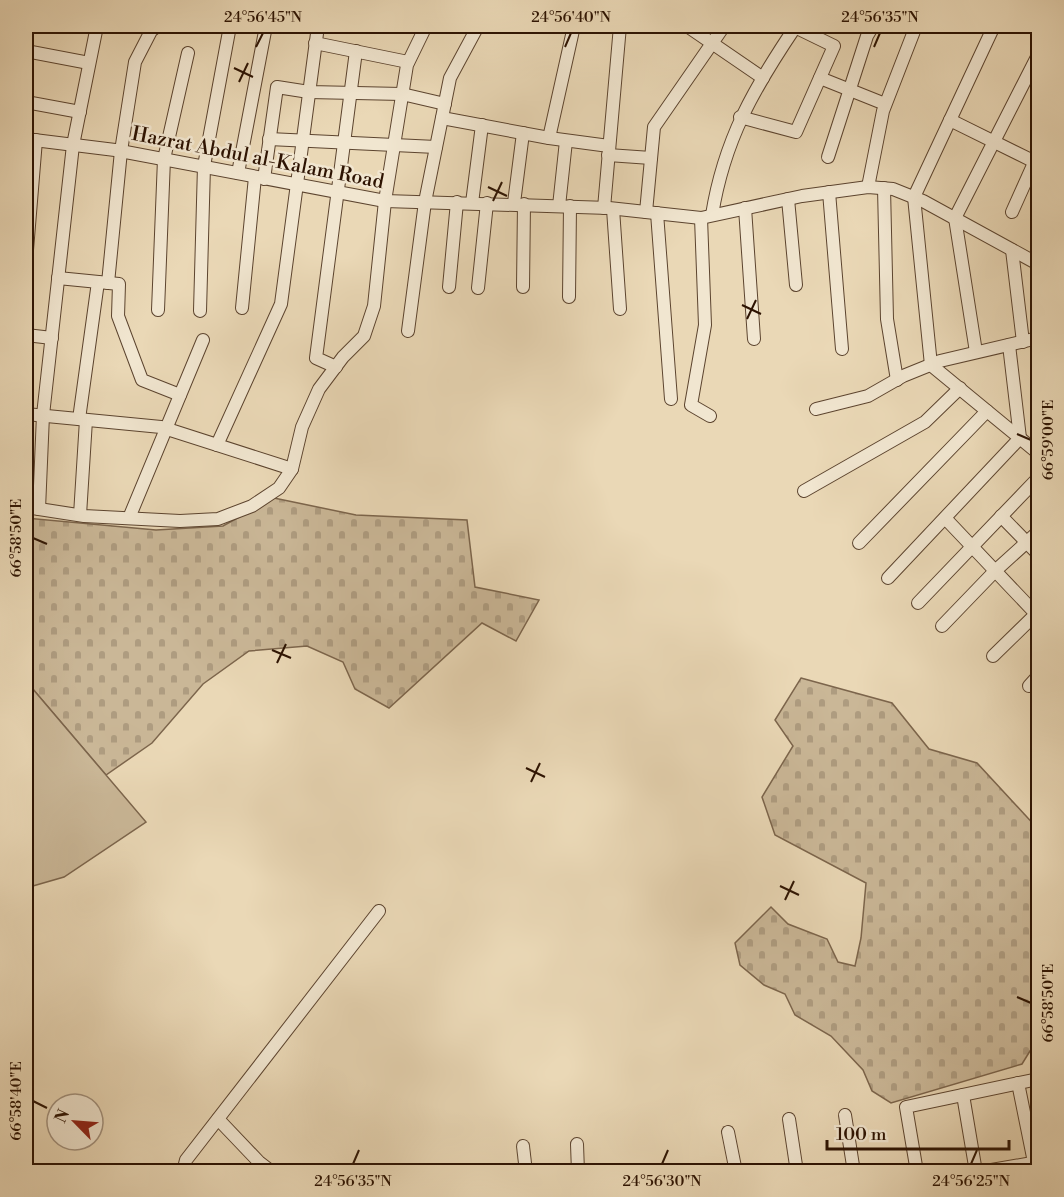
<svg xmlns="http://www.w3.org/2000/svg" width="1064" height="1197" font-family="'Libre Bodoni',serif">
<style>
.cemetery{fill:url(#cemetery-stones);stroke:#7c654c;stroke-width:1.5}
.garden{fill:#cab797;stroke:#7c654c;stroke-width:1.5}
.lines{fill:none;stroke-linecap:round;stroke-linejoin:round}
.minor-casing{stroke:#5c442f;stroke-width:14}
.minor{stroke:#f1e6d0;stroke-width:12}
.ticks{fill:none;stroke:#2d1302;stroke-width:2}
.labels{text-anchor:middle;stroke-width:5;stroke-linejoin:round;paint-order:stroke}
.street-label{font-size:20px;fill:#2d1302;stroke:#f1e6d0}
.neatline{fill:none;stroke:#2d1302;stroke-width:2}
.ticks-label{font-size:15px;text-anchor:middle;fill:#2d1302}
</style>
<defs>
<pattern id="cemetery-stones" width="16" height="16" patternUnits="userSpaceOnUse" patternTransform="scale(1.5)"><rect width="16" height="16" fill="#cab797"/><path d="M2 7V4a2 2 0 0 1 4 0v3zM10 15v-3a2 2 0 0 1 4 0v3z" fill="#ae9c80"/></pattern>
</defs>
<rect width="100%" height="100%" fill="#ead8b6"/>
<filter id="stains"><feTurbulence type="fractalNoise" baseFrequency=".00333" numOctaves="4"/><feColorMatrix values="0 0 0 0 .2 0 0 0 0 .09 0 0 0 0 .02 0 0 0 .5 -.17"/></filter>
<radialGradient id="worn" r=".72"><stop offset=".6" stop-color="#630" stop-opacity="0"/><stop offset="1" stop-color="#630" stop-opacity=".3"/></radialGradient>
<g class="cemetery">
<path d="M274 498 356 515 467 520 475 587 539 600 516 641 482 623 389 708 355 689 343 662 307 646 249 651 203 684 152 743 106 775 26 681V518L156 530 223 526Z"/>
<path d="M801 678 892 703 929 749 977 763 1038 829V1038L1022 1064 891 1103 872 1091 863 1070 831 1036 795 1015 785 994 764 985 740 965 735 943 771 907 788 924 827 939 838 962 855 966 861 938 866 883 775 835 762 797 793 746 775 720Z"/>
</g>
<path class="garden" d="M26 681 146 822 64 877 26 888Z"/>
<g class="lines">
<defs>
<g id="minor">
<path d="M687 26 763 78"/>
<path d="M994 26 914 197 931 365 1038 453"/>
<path d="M315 43 408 62"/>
<path d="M26 51 89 63"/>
<path d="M820 78 885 104"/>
<path d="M26 102 80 112"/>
<path d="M740 117 796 132 834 46 795 27"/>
<path d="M442 118 549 138 609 146"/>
<path d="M950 120 1035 162"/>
<path d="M549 138 574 26"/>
<path d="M26 139 115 150 385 201 609 208 701 218 802 196 868 187 893 189 923 201 1038 264"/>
<path d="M269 139 436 147"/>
<path d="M608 155 651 158"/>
<path d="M828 157 867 36 873 26"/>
<path d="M238 173 266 26"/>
<path d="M264 179 277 87 309 92 402 94 445 104"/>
<path d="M868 187 883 111 916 26"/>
<path d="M884 188 887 319 897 380"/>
<path d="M829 192 842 349"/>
<path d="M788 199 796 285"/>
<path d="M472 203 482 125"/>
<path d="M514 203 523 133"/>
<path d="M559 206 566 141"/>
<path d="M604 208 620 26"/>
<path d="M745 208 754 339"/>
<path d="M613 209 620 309"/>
<path d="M646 212 654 127 724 26"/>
<path d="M1012 212 1038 154"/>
<path d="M657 213 671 399"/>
<path d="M712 215C724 140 754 88 796 26"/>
<path d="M701 218 705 325 691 405 710 416"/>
<path d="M1012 250 1023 342"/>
<path d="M26 262 36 140"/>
<path d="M58 278 119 284 118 316 142 380 180 395"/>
<path d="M108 283 121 151 135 62 151 31 157 26"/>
<path d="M449 287 457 202"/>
<path d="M523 287 524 204"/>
<path d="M478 288 487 203"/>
<path d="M569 297 570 206"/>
<path d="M242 308 255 177"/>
<path d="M158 310 164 159 188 53"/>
<path d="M200 311 204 166 230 26"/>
<path d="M408 331 425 202 450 78 478 26"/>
<path d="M26 335 52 338"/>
<path d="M976 352 955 218 1038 55"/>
<path d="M336 367 316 358 356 51"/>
<path d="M816 409 868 396 903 376 940 361 1038 338"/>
<path d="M26 414 161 427 292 469"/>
<path d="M79 419 98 282"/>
<path d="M217 445 281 304 318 26"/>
<path d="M804 491 925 422 960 388"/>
<path d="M26 507 84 516 180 521 218 519 252 506 279 488 292 469 302 427 319 389 343 357 364 336 374 306 385 201 407 65 426 26"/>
<path d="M39 509 43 415 73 145 97 26"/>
<path d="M80 515 86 420"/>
<path d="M1001 516 1038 554"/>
<path d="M129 518 203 340"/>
<path d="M945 518 1038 616"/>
<path d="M859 543 987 411"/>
<path d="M888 578 1020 438 1009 345"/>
<path d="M918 603 1038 478"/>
<path d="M942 626 995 571 1038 532"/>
<path d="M993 656 1036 614"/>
<path d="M1029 686 1038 676"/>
<path d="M1018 1083 1036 1172"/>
<path d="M963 1095 976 1172"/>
<path d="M845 1115 854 1172"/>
<path d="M218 1119 259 1162 272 1172"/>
<path d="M789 1119 797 1172"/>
<path d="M728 1132 736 1172"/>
<path d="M577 1144 578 1172"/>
<path d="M523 1146 526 1172"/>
<path d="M183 1172 186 1160 379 911"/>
<path d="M917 1172 906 1107 1038 1079"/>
<path d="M980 1172 1038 1162"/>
</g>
</defs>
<use href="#minor" class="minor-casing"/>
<use href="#minor" class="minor"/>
</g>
<path class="ticks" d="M256 47 263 33M565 47 571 33M874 47 880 33M234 68 253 77M239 82 248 63M488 187 507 196M493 201 502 182M742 305 761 314M747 319 756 300M1017 434 1031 440M33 538 47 544M272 650 291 658M277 663 286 644M526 768 545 777M531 782 540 763M780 886 799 895M785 900 794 881M1017 997 1031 1003M33 1101 47 1108M353 1164 359 1150M662 1164 668 1150M971 1164 977 1150"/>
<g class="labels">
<g class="street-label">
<text transform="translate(258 157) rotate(11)" y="7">Hazrat Abdul al-Kalam Road</text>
</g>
</g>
<rect width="1064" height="1197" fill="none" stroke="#ead8b6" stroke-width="66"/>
<g transform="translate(75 1122) rotate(295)"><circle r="28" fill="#f1e6d0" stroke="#a3927e" stroke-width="1.5"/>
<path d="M0-4.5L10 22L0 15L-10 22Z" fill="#8f2418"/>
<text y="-9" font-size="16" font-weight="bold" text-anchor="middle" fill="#2d1302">N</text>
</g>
<path d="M827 1140v9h182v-9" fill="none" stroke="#2d1302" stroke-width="3"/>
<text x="836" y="1140" font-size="18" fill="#2d1302" stroke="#f1e6d0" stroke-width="4.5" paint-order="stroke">100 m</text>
<rect x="33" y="33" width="998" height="1131" class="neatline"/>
<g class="ticks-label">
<text x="263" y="22">24°56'45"N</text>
<text x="571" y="22">24°56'40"N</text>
<text x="880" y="22">24°56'35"N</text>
<text transform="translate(1048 440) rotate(-90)" y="5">66°59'00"E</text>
<text transform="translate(16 538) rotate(-90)" y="5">66°58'50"E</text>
<text transform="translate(1048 1003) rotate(-90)" y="5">66°58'50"E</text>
<text transform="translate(16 1101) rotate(-90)" y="5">66°58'40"E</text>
<text x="353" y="1186">24°56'35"N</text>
<text x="662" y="1186">24°56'30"N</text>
<text x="971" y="1186">24°56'25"N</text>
</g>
<rect width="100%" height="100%" filter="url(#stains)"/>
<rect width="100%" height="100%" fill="url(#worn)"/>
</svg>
